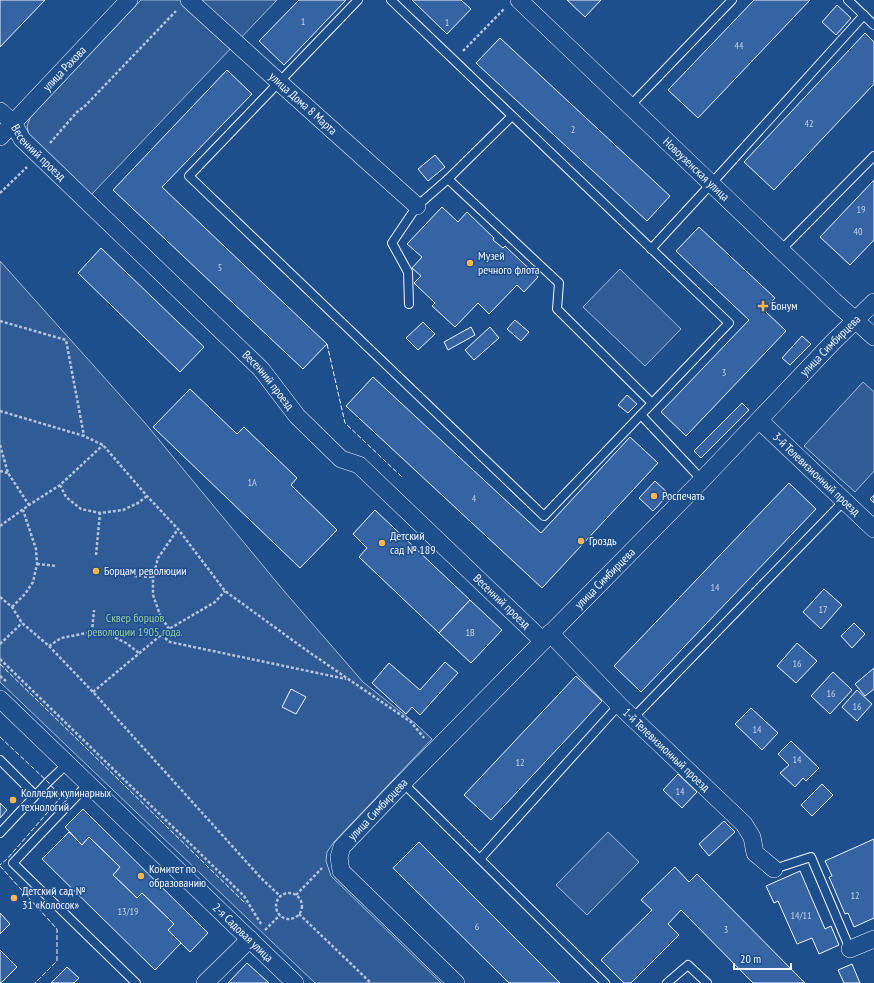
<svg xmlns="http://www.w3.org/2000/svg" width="874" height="983" font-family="'PT Sans Narrow',sans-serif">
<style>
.built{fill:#305b95;stroke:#a8bbd7}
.building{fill:#3563a3;stroke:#f2f6ff}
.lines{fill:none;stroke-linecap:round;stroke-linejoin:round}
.service-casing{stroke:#f2f6ff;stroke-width:10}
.minor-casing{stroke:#f2f6ff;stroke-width:18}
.path{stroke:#b3c4dc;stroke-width:2.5;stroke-dasharray:3 2;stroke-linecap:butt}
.service{stroke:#1f4e8c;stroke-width:8}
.minor{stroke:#1f4e8c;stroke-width:17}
.fence{stroke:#f2f6ff;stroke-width:1;stroke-dasharray:5 2;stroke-linecap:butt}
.poi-dot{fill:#ffb74d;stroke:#1f4e8c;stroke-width:1.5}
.labels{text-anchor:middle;stroke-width:3;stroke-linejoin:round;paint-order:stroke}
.number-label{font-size:10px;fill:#c3d1e8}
.street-label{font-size:12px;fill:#f2f6ff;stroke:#1f4e8c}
.poi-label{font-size:12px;fill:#f2f6ff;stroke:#1f4e8c;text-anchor:start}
.park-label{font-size:12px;fill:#97c8a6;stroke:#1f4e8c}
</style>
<rect width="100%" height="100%" fill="#1f4e8c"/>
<g class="built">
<path d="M141 0H277L91 195 29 136 27 126 31 116Z"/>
<path d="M0 261 145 423 284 591 363 682 416 724 432 739 334 842 327 852 326 861 331 876 441 983H315L0 682Z"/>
<path d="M620 269 681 329 645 366 583 307Z"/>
<path d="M863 382 874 392V471L855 492 804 446Z"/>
<path d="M608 832 639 862 587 915 556 885Z"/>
</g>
<g class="building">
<path d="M0 0H45L0 47Z"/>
<path d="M299 0H346L284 65 259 41Z"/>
<path d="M412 0H461L471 9 447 34Z"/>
<path d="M567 0H601L585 17Z"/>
<path d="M754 0H810L698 118 668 90Z"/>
<path d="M837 5 851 18 836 35 822 22Z"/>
<path d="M865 33 874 42V84L774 190 744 162Z"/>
<path d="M500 38 670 196 647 221 476 63Z"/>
<path d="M227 70 252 94 162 187 327 344 303 369 113 190Z"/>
<path d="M435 155 445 167 428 181 418 169Z"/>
<path d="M874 180V240L850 265 820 237Z"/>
<path d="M442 207 458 222 467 212 494 238 493 240 503 248 505 246 538 277 524 292 517 285 489 314 478 303 455 327 432 306 435 303 414 283 421 276 412 268 422 257 407 244Z"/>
<path d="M699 227 775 298 764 310 786 331 686 436 661 412 749 320 676 251Z"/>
<path d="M101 248 204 347 180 372 78 273Z"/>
<path d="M515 320 529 332 521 341 507 329Z"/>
<path d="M423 322 435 334 418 350 406 338Z"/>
<path d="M471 327 475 335 448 350 444 342Z"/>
<path d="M490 327 499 338 474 360 465 350Z"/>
<path d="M802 336 811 344 790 365 782 358Z"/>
<path d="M373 377 541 533 630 437 658 463 542 588 346 406Z"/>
<path d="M190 389 237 434 244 427 297 478 291 485 337 530 300 568 153 427Z"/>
<path d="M627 395 637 404 628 413 618 405Z"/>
<path d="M742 403 749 410 701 458 694 451Z"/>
<path d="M655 481 669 494 653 511 639 498Z"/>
<path d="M789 483 816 509 641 692 614 666Z"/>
<path d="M874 495V503L870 499Z"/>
<path d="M375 510 470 600 439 633 359 557 367 548 353 534Z"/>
<path d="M824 589 842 605 821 629 803 612Z"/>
<path d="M470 600 502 630 471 663 439 633Z"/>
<path d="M854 623 865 634 852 648 841 636Z"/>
<path d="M797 643 817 661 796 683 777 666Z"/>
<path d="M445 662 458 673 420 715 412 707 406 714 372 683 389 663 420 690Z"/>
<path d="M874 668V689L865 696 855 684Z"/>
<path d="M833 672 852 690 830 714 811 696Z"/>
<path d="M576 676 602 701 491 820 464 795Z"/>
<path d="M291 689 306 697 296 714 282 707Z"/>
<path d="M857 690 872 704 857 721 842 707Z"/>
<path d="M751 708 778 733 762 750 735 724Z"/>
<path d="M791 741 819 768 806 781 803 778 795 787 780 773 789 765 778 754Z"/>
<path d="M678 774 697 792 682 808 663 790Z"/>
<path d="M822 784 833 795 812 816 801 805Z"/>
<path d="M0 803 7 810 0 818Z"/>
<path d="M83 809 208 933 190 952 168 930 174 924 142 893 137 898 113 875 120 867 89 837 82 845 65 827Z"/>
<path d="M724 821 735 832 709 856 699 844Z"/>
<path d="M69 832 82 845 89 837 120 867 113 875 137 898 142 893 174 924 168 930 181 943 155 970 42 859Z"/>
<path d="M874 839V918L854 927 848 913 845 914 829 877 832 876 825 861Z"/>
<path d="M419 842 560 983H509L393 868Z"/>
<path d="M675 867 689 882 697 874 805 983H753L681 910 668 924 679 935 631 983H624L601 960 652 910 641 900Z"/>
<path d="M800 871 825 929 831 926 839 945 819 954 812 938 797 944 778 901 774 903 766 886Z"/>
<path d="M0 913 10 924 0 934Z"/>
<path d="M0 950 17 967 1 983H0Z"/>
<path d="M247 963 269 983H228Z"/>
<path d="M852 964 860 983H844L838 970Z"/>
<path d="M67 967 79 978 74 983H51Z"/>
</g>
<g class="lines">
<defs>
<g id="service">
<path d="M358 0 189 176 544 516 729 323 391 0"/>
<path d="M848 0 874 25"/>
<path d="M630 106 732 0"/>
<path d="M448 179 559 283 557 309 652 403"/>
<path d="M651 249 711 184 864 15"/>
<path d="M781 250 874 156"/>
<path d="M409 304 408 272 392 243 417 206 448 179 512 116"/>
<path d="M641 415 702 480"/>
<path d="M633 718 844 501"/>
<path d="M0 760 35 795"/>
<path d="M403 783 605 983"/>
<path d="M88 784 13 863 136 983"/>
<path d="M0 833 48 782 67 764"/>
<path d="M480 859 619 705"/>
<path d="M774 869 811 857 850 949"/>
<path d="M667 983 688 965 707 983"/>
</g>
<g id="minor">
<path id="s1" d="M189 0 279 82 417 206"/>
<path id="s2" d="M519 0 834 301 874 337"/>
<path id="s3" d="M0 111 13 123 22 139 261 369 297 416 341 459 359 465 543 641"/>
<path id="s4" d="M0 137 129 0"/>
<path id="s5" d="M759 420 874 529"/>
<path id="s6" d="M550 633 619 705 744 824 752 837 755 853 774 869"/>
<path id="s7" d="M0 699 295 983"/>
<path d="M850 949 874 939"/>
<path d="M205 983 250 939"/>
<path id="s8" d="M456 983 341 871 339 857 342 847 403 783 702 480 833 342 874 302"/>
</g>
</defs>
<use href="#service" class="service-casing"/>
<use href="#minor" class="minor-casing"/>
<g class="path">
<path d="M463 51 504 9"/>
<path d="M50 143 77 112 85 106 176 11"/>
<path d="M0 193 27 167"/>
<path d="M0 321 66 340 84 436"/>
<path d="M0 411 84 436 103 445 147 496 178 529 225 591 306 650 411 722 424 738"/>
<path d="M0 445 8 473 29 505"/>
<path d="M0 471 8 473"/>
<path d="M60 485 66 497 81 509 100 513 123 510 138 503 147 496"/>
<path d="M0 526 29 505 60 485 103 445"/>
<path d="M96 555 100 513"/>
<path d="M37 564 56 566"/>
<path d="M134 576 153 577"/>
<path d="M0 597 12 607 22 623 49 646 93 692 261 878 280 896"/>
<path d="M12 607 25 594 33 582 37 564 36 549 23 510"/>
<path d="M169 629 160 615 153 595V577L158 558 178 529"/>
<path d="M92 632 94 610"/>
<path d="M161 635 170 642 346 679"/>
<path d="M0 644 22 623"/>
<path d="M49 646 61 638 92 632 110 635 126 643 139 653"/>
<path d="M0 659 244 896 261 924"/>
<path d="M0 676 6 681"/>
<path d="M93 692 161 635 169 629 215 602 225 591"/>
<circle cx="289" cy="906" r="13"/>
<path d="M296 895 322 868"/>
<path d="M299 914 371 983"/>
<path d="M265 930 280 915"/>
</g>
<use href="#service" class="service"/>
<use href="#minor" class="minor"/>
<g class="fence">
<path d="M327 344 345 423 402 477"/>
<path d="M0 664 246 904"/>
<path d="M0 737 48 782 61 797 7 859 0 865"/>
<path d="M0 866 57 929V961L35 983"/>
</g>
</g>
<g class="poi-dot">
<circle cx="470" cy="263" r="4"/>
<path d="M761 300h4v4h4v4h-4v4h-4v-4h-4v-4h4z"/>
<circle cx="654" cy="496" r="4"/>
<circle cx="581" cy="541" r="4"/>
<circle cx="382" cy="543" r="4"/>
<circle cx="96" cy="571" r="4"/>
<circle cx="13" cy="800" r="4"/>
<circle cx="141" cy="876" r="4"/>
<circle cx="14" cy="898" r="4"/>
</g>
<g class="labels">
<g class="number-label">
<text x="303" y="25">1</text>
<text x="447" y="26">1</text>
<text x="739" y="49">44</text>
<text x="809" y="127">42</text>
<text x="573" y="133">2</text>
<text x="861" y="213">19</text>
<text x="858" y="235">40</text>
<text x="220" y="271">5</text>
<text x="724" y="376">3</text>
<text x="252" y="486">1А</text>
<text x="474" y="502">4</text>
<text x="715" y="591">14</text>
<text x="823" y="613">17</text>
<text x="470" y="636">1В</text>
<text x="797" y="667">16</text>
<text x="831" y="697">16</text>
<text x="857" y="710">16</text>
<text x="757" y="733">14</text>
<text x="797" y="763">14</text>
<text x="520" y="766">12</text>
<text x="680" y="795">14</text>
<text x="855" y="899">12</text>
<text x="128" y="915">13/19</text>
<text x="801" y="919">14/11</text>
<text x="477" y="930">6</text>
<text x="726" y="933">3</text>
</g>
<g class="street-label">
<text dy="4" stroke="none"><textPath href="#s4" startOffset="94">улица Рахова</textPath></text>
<text dy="4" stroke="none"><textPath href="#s1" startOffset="154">улица Дома 8 Марта</textPath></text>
<text dy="4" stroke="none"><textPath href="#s3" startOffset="57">Весенний проезд</textPath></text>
<text dy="4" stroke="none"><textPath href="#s2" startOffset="245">Новоузенская улица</textPath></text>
<text dy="4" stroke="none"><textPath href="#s8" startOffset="885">улица Симбирцева</textPath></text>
<text dy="4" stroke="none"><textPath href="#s3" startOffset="381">Весенний проезд</textPath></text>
<text dy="4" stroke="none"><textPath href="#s5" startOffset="79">3-й Телевизионный проезд</textPath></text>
<text dy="4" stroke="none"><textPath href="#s8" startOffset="561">улица Симбирцева</textPath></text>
<text dy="4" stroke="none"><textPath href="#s3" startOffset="705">Весенний проезд</textPath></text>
<text dy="4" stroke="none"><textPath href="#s6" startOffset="165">1-й Телевизионный проезд</textPath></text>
<text dy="4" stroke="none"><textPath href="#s8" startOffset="237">улица Симбирцева</textPath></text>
<text dy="4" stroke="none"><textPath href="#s7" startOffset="337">2-я Садовая улица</textPath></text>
</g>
<g class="poi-label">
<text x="478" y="260">Музей<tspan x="478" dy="14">речного флота</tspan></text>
<text x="771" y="310">Бонум</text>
<text x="662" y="500">Роспечать</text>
<text x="390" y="540">Детский<tspan x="390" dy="14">сад № 189</tspan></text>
<text x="589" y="545">Гроздь</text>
<text x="104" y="575">Борцам революции</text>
<text x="21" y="797">Колледж кулинарных<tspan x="21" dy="14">технологий</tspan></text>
<text x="149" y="873">Комитет по<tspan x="149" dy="14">образованию</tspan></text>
<text x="22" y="895">Детский сад №<tspan x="22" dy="14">31 «Колосок»</tspan></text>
</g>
<g class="park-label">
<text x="135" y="622">Сквер борцов<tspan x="135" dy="14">революции 1905 года.</tspan></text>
</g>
</g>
<path d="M734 963v6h57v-6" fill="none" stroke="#f2f6ff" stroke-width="2"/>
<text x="740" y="963" font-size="12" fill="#f2f6ff" stroke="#1f4e8c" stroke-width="3" paint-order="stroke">20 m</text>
</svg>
